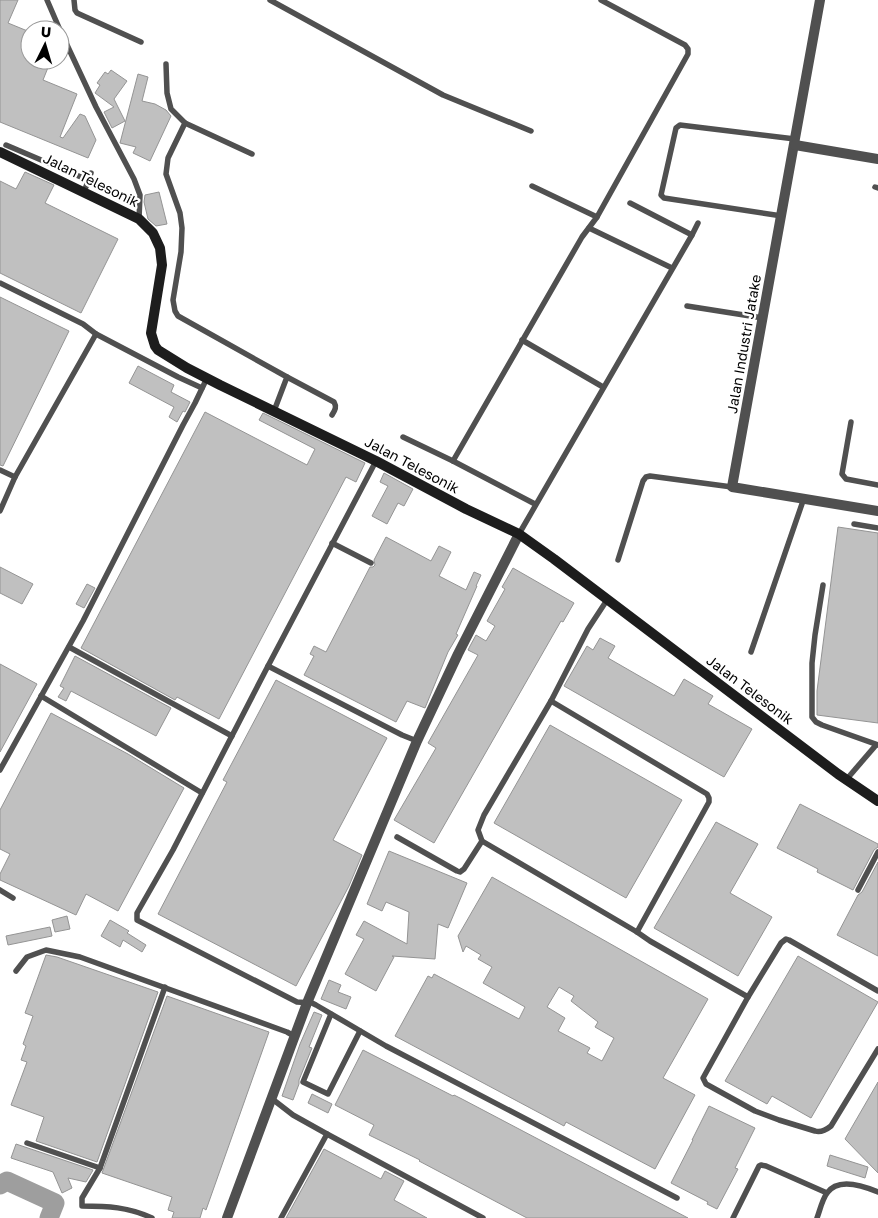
<svg xmlns="http://www.w3.org/2000/svg" width="878" height="1218" font-family="'Golos Text',sans-serif">
<style>
.lines{fill:none;stroke-linecap:round;stroke-linejoin:round}
.river{stroke:#9e9e9e;stroke-width:19}
.building{fill:#c0c0c0;stroke:#949494;fill-rule:evenodd}
.lane{stroke:#505050;stroke-width:5.5}
.street{stroke:#505050;stroke-width:10}
.secondary{stroke:#1d1d1d;stroke-width:10}
.labels{text-anchor:middle;stroke-width:4.5;stroke-linejoin:round;paint-order:stroke}
.street-label{font-size:14px;fill:#000;stroke:#fff}
</style>
<rect width="100%" height="100%" fill="#fff"/>
<g class="lines">
<path class="river" d="M0 1185 7 1181 55 1203 49 1218"/>
</g>
<g class="building">
<path d="M0 0H18L8 23 30 32V60H51L43 80 77 94 60 137 63 138 80 114 85 116 96 140 88 158 0 122Z"/>
<path d="M111 70 127 81 114 99 125 121 112 128 104 112 114 107 95 93 100 85 97 83 105 72 108 74Z"/>
<path d="M138 74 148 77 142 101 155 104 166 110 171 116 150 161 133 153 136 147 120 143Z"/>
<path d="M25 172 54 185 45 203 118 239 81 313 0 273V181L16 189Z"/>
<path d="M159 192 167 224 156 226 148 219 144 202 145 195Z"/>
<path d="M0 297 69 331 3 466 0 465Z"/>
<path d="M138 366 174 385 171 392 190 402 185 412 183 411 177 422 169 417 174 407 129 383Z"/>
<path d="M205 412 307 465 315 449 259 420 263 413 365 463 356 482 346 477 219 719 177 697 175 700 81 648Z"/>
<path d="M384 473 413 489 404 506 398 503 387 524 372 516 388 486 380 482Z"/>
<path d="M838 527 878 533V723L817 715V691Z"/>
<path d="M386 537 431 561 439 546 451 552 439 576 466 590 474 572 481 575 476 586H477L456 634 458 635 448 652 425 708 407 701 396 722 304 675 314 656 310 654 314 646 326 652 370 567H373L375 565 374 560Z"/>
<path d="M0 567 33 584 22 604 0 593Z"/>
<path d="M513 568 574 603 563 622 561 621 434 843 394 820 436 748 428 743 478 655 468 650 470 646 476 635 486 641 495 626 487 621 505 589 502 587Z"/>
<path d="M87 584 95 588 84 608 76 604Z"/>
<path d="M600 638 615 646 608 658 674 696 684 679 713 696 708 704 752 729 724 777 564 686 587 646 593 650Z"/>
<path d="M75 656 171 708 156 736 71 691 66 701 58 697 64 688 60 686Z"/>
<path d="M0 664 37 684 0 752Z"/>
<path d="M276 680 387 738 333 840 362 855 349 886 296 986 158 914 227 782 223 780Z"/>
<path d="M51 713 128 754 184 788 118 911 86 894 76 915 0 880V874L10 854 0 849V810Z"/>
<path d="M550 725 682 800 626 898 494 823Z"/>
<path d="M800 804 878 844V847L874 850 853 890 817 872 818 869 777 848Z"/>
<path d="M716 822 758 844 730 893 772 917 738 976 654 928Z"/>
<path d="M389 851 467 883 448 928 438 924 435 959 392 956 394 957 376 991 345 974 364 939 356 935 364 921 407 944 409 912 386 902 382 911 367 904Z"/>
<path d="M878 862V956L837 935 858 895 862 892Z"/>
<path d="M492 877 708 999 663 1078 695 1095 655 1169 566 1122 564 1126 395 1036 428 976 432 978 434 974 519 1019 525 1007 483 983 492 967 478 959 481 955 466 946 463 952 458 936ZM559 987 574 996 571 1001 598 1022 595 1027 614 1038 602 1061 587 1053 590 1048 558 1031 565 1018 547 1007Z"/>
<path d="M67 916 70 929 55 932 52 920Z"/>
<path d="M110 920 129 931 127 933 146 945 142 952 123 940 120 947 101 936Z"/>
<path d="M50 927 52 936 8 945 6 936Z"/>
<path d="M46 955 57 957 158 992 97 1162 36 1141 44 1117 11 1105 27 1062 21 1060 26 1046 23 1044 33 1016 25 1013Z"/>
<path d="M798 956 878 1002 811 1118 772 1096 767 1104 725 1081Z"/>
<path d="M329 980 341 985 338 992 351 997 346 1009 321 999Z"/>
<path d="M167 996 269 1032 206 1210 203 1208 200 1218H172L174 1212 168 1210 172 1197 102 1173Z"/>
<path d="M314 1012 322 1015 309 1047 312 1048 299 1080V1084L293 1100 282 1096 300 1044Z"/>
<path d="M363 1050 453 1096 454 1095 462 1099 688 1218H527L419 1161 420 1160 369 1135 374 1125 335 1105Z"/>
<path d="M878 1082V1173L845 1139Z"/>
<path d="M312 1094 332 1104 328 1113 308 1103Z"/>
<path d="M709 1106 755 1128 735 1168 738 1169 717 1209 707 1204 708 1202 671 1183 693 1140H692Z"/>
<path d="M16 1144 93 1170 92 1172 86 1182 68 1178 72 1188 62 1193 53 1172 11 1158Z"/>
<path d="M324 1149 381 1179 385 1171 404 1181 394 1200 427 1218H286Z"/>
<path d="M830 1155 868 1167 865 1178 827 1166Z"/>
</g>
<g class="lines">
<g class="lane">
<path d="M47 0 60 30"/>
<path d="M74 0 75 10 77 13 141 42"/>
<path d="M270 0 443 95 531 131"/>
<path d="M60 30 96 107 134 179 140 195 139 219"/>
<path d="M166 64 167 93 171 109 185 123 168 158 166 174 180 213 182 228 181 252 173 300 175 311 178 316 287 377 274 411"/>
<path d="M185 123 252 154"/>
<path d="M6 145 88 180"/>
<path d="M875 187 878 188"/>
<path d="M84 192 91 173"/>
<path d="M630 203 692 235"/>
<path d="M782 216 664 198 661 195 676 128 680 125 795 139"/>
<path d="M597 217 688 54V49L685 45 601 0"/>
<path d="M589 228 672 268"/>
<path d="M0 283 83 324 96 334 178 377 202 388"/>
<path d="M687 306 763 318"/>
<path d="M522 340 603 387"/>
<path d="M287 377 334 402C337 407 335 410 332 415"/>
<path d="M851 422 842 474 846 479 878 485"/>
<path d="M403 437 453 461 535 504"/>
<path d="M376 461 268 666 173 850 137 913V920L297 1002 312 1003 316 1005 386 1046 677 1198"/>
<path d="M453 461 582 237 597 217 532 186"/>
<path d="M0 470 15 477"/>
<path d="M0 511 15 477 96 334"/>
<path d="M854 524 878 528"/>
<path d="M519 534 692 235 698 223"/>
<path d="M332 543 371 563"/>
<path d="M618 560 643 481 646 477 650 476 732 487"/>
<path d="M823 585 815 635 812 663V717L816 722 822 725 878 745"/>
<path d="M607 600 588 629 551 701 484 815 478 830 482 841 637 932 650 941 748 997 781 943 786 939 789 940 878 991"/>
<path d="M69 647 232 736"/>
<path d="M751 652 804 498"/>
<path d="M268 666 402 735 417 741"/>
<path d="M41 696 202 793"/>
<path d="M551 701 707 794 709 798V802L637 932"/>
<path d="M0 770 83 621 183 425 195 403 207 378"/>
<path d="M846 780 876 745"/>
<path d="M397 837 457 871 460 872 464 869 482 841"/>
<path d="M0 890 13 898"/>
<path d="M858 890 878 852"/>
<path d="M16 971 27 957 46 950 80 957 287 1032 294 1036"/>
<path d="M748 997 703 1078 706 1084 755 1111 779 1120 815 1131C821 1133 826 1130 831 1126L878 1049"/>
<path d="M331 1014 303 1082 328 1094 360 1031"/>
<path d="M271 1098 293 1115 327 1134 483 1218"/>
<path d="M27 1143 100 1168"/>
<path d="M152 1218C129 1207 107 1206 82 1206V1198L100 1168 165 987"/>
<path d="M281 1218 327 1134"/>
<path d="M733 1218 759 1166 761 1165 766 1166 827 1193"/>
<path d="M817 1218C820 1210 822 1200 827 1193 838 1177 864 1186 878 1192"/>
</g>
<g class="street">
<path d="M820 0 732 487 878 511"/>
<path d="M795 145 878 159"/>
<path d="M227 1218 307 1003 417 741 458 654 519 534"/>
</g>
<path class="secondary" d="M0 152 139 219 153 233 160 248 162 265 151 333 155 346 158 350 187 368 220 385 376 461 466 509 519 534 554 559 838 774 878 801"/>
</g>
<g class="labels">
<g class="street-label">
<text transform="translate(91 180) rotate(26)" y="5">Jalan Telesonik</text>
<text transform="translate(744 344) rotate(-80)" y="5">Jalan Industri Jatake</text>
<text transform="translate(412 465) rotate(28)" y="5">Jalan Telesonik</text>
<text transform="translate(750 690) rotate(37)" y="5">Jalan Telesonik</text>
</g>
</g>
<g transform="translate(45 45) rotate(5)"><circle r="24" fill="#ffffff" stroke="#999999"/>
<path d="M0-4L9 19L0 12L-9 19Z" fill="#000000"/>
<text y="-8" font-size="14" font-weight="bold" text-anchor="middle" fill="#000000">U</text>
</g>
</svg>
